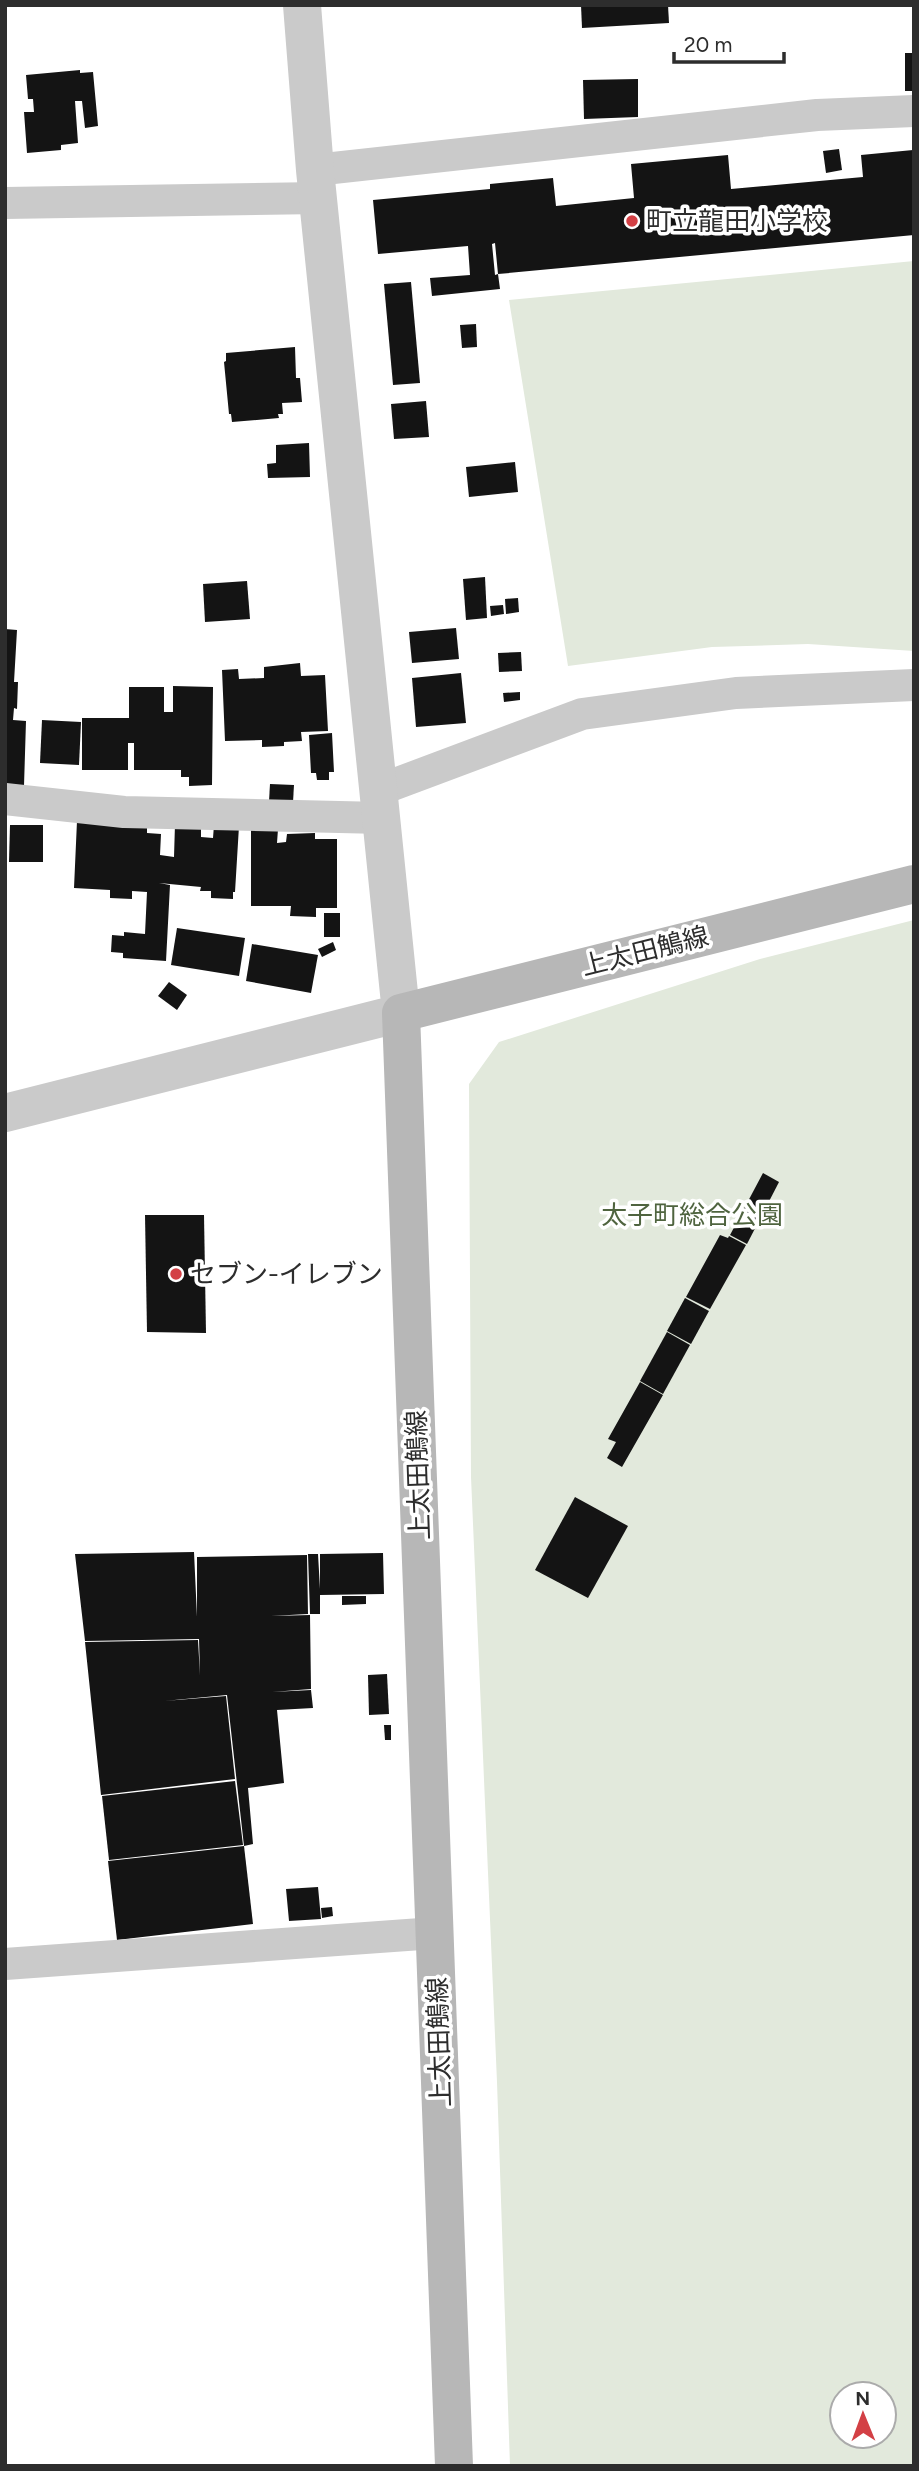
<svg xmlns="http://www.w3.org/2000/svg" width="919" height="2471" font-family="Figtree,'Noto Sans JP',sans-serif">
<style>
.green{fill:#e2e9dc;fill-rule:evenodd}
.building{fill:#141414}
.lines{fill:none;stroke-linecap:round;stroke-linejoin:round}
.minor{stroke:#cacaca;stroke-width:32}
.tertiary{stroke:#cacaca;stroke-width:38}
.secondary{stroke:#b7b7b7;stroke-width:38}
.poi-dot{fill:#d34045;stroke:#fff;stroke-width:2.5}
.labels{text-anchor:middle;stroke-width:7;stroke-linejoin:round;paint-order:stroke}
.poi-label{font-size:26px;fill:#2d2d2d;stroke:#fff;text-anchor:start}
.street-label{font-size:26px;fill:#2d2d2d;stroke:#fff}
.park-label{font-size:26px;fill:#4f643f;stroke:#fff}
</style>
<rect width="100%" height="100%" fill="#fff"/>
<g class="green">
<path d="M914 261V651L808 644 712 647 568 666 509 300Z"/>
<path d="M914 920V2466H510L497 2082 471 1477 469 1084 499 1042 760 959ZM842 2394H884V2436H842Z"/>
</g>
<g class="building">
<path d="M581 5H668L669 23 582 28Z"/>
<rect x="905" y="53" width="9" height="38"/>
<path d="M80 70V73L93 72 98 126 85 128 82 101H75L78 143 61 145V150L27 153 24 112H34L33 99H28L26 75Z"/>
<path d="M638 79V117L584 119 583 80Z"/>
<path d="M839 149 842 170 826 173 823 151Z"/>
<path d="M913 150 914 235 498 274 495 243 492 244 495 275 498 274 500 289 432 296 430 278 470 275 468 246 378 254 373 200 490 189V184L553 178 556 206 634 198 631 164 728 155 731 189 863 177 861 155Z"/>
<path d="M411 282 420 383 393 385 384 284Z"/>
<path d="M476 324 477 347 462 348 460 325Z"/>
<path d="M295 347 296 378H300L302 402 282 403 283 414H278L279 418 232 422 231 414H229L224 362 226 361V353Z"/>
<path d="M426 401 429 437 394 439 391 404Z"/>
<path d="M309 443 310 477 268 478 267 464 276 463V445Z"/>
<path d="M515 462 518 492 469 497 466 467Z"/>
<path d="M485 577 487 618 466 620 463 579Z"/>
<path d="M247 581 250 619 205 622 203 584Z"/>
<path d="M518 598 519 612 506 614 505 599Z"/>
<path d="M503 605 504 614 491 616 490 606Z"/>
<path d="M456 628 459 659 412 663 409 632Z"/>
<path d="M5 629 17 630 14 682H18L17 709 14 708 13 720 26 721 24 786 6 785 5 780 7 754H5Z"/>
<path d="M521 652 522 671 499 672 498 653Z"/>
<path d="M300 663 301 676 325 675 328 731 301 732 302 741 284 742V746L262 747V740L225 741 222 670 238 669 239 679 264 678V667Z"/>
<path d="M461 673 466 723 416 727 412 678Z"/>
<path d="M173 686 213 687 212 785 189 786V777H181V770H134V743H128V770H82V718H129V687H164V712H173Z"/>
<path d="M520 692V700L504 702 503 693Z"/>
<path d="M42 720 81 722 79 765 40 763Z"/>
<path d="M332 733 334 772H329V780H317L316 773H311L309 735Z"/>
<path d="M270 784 294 785 293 802 269 801Z"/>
<path d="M77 821 147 824V833L161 834 160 855 174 857 175 824 201 825V837L213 838 214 825 239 826 235 892H233V899L211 898V891H200L201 887 159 883 170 885 166 961 123 958V953L111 952 112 935 124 936V932L145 934 147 892 132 891V899L110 898V890L74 888Z"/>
<path d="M10 825H43V862H9Z"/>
<path d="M251 828 278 829 277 843 286 842 287 834 315 833V839H337V908H316V917L290 916 291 906H251Z"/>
<rect x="324" y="913" width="16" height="24"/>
<path d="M177 928 245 938 239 976 171 965Z"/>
<path d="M333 942 336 950 322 957 318 949Z"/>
<path d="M252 944 318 955 311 993 246 981Z"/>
<path d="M169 982 187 995 177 1010 158 996Z"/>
<path d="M763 1173 779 1182 747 1244 730 1235Z"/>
<path d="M145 1215H204L206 1333 147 1332Z"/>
<path d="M720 1235 728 1238 729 1236 746 1245 710 1309 686 1297Z"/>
<path d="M685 1298 709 1311 691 1344 667 1331Z"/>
<path d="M667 1332 690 1345 663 1394 640 1381Z"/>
<path d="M640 1382 663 1395 622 1467 607 1458 616 1442 608 1439Z"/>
<path d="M575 1497 628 1526 588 1598 535 1570Z"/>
<path d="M194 1552 197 1617V1557L307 1555 308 1614 271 1616 310 1615 311 1689 272 1692 311 1690 313 1708 277 1710 284 1783 248 1788 253 1844 244 1846 227 1695 164 1701 226 1696 235 1779 101 1795 85 1642 198 1640 200 1675 199 1639 85 1641 75 1554Z"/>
<path d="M383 1553 384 1594 320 1595V1614H310L308 1554H318L320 1589V1554Z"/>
<path d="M342 1596H366V1604L342 1605Z"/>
<path d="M387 1674 389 1714 369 1715 368 1675Z"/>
<path d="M384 1725H391V1740H385Z"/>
<path d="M235 1781 243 1845 109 1860 102 1796Z"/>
<path d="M244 1846 253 1924 117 1940 108 1861Z"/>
<path d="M318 1887 321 1919 289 1921 286 1889Z"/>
<path d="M332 1907 333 1916 322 1918 321 1908Z"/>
</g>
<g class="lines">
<g class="minor">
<path d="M315 170 817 115 914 111"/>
<path d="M5 203 320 198"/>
<path d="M379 790 582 714 736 693 914 685"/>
<path d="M5 799 124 812 382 818"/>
<path d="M5 1964 435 1933"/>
</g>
<path class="tertiary" d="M5 1113 401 1013 315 170 302 5"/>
<path class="secondary" d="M454 2466 401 1013 914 884"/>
</g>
<g class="poi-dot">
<circle cx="632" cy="221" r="7"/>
<circle cx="176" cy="1274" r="7"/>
</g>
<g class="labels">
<g class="poi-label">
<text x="646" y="230">町立龍田小学校</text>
<text x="190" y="1283">セブン-イレブン</text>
</g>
<g class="street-label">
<text transform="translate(645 951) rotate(-14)" y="9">上太田鵤線</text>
<text transform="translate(418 1475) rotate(-92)" y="9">上太田鵤線</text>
<text transform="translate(439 2042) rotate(-92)" y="9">上太田鵤線</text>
</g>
<g class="park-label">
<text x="692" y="1224">太子町総合公園</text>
</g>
</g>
<rect width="919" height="2471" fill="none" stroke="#2d2d2d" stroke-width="14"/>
<g transform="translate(863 2415) rotate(359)"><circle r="33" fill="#ffffff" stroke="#ababab" stroke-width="2"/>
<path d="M0-5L12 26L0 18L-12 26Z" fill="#d34045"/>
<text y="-10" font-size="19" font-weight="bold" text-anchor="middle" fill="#2d2d2d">N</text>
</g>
<path d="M674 52v10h110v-10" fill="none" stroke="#2d2d2d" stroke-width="3.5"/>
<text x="684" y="52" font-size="21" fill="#2d2d2d" stroke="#ffffff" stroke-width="5" paint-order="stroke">20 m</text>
</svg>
